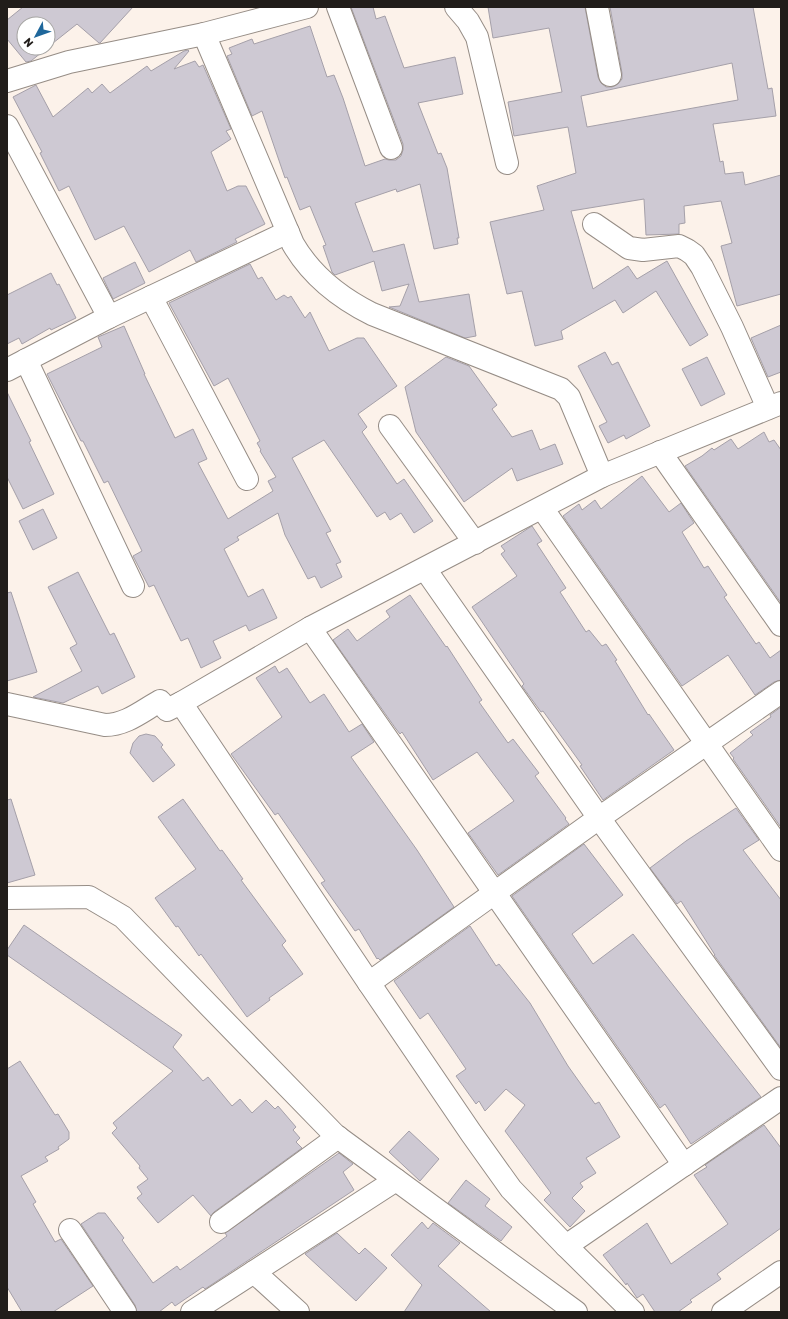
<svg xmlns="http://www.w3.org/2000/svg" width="788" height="1319" font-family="Rubik,sans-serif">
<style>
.building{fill:#cec9d3;stroke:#a5a0a9;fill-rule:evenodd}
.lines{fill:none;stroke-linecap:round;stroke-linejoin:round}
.street-casing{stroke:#968d86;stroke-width:24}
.secondary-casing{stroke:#968d86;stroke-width:24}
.street{stroke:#fff;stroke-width:22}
.secondary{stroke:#fff;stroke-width:22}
</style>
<rect width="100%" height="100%" fill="#fcf2ea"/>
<g class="building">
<path d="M23 7H133L100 43H99L77 24 48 47V24H24V48H47L31 61 26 62 7 39V20Z"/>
<path d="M351 7H373L376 19 385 16 404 68 455 57 463 94 418 103 438 154 441 153 447 168 459 238H457L458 244 434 249 420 184 397 192 396 189 355 203 373 252 404 244 419 302 469 294 476 336 465 338 389 307 400 306 409 284 382 291 374 261 335 275 332 272 323 246 326 245 310 206 300 210 287 177 285 178 262 111 252 116 227 56 232 54 229 48 252 39 254 44 310 26 327 77 334 75 343 98 365 166 385 159 389 160H396L401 156 403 150V144Z"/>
<path d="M488 7H585L598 77 601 83 606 87H612L618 84 622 79V73L610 7H753L768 89 772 88 776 116 713 124 720 162 723 161 725 174 743 172 745 185 781 175V294L737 306 721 246 732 243 721 201 684 206 685 223 679 224V234L646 235 644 199 571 211 593 289 628 266 637 279 667 261 708 335 690 346 656 291 623 313 615 300 561 331 563 339 535 346 522 291 507 294 490 222 544 210 537 186 576 173 568 127 514 136 508 102 562 92 549 28 493 38ZM732 63 738 100 587 127 581 96Z"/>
<path d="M188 50 189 51 174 69 195 61 199 67 203 65 231 129 226 131 231 139 211 152 227 191 238 186H246L265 224 235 239 237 242 196 262 190 250 149 272 124 226 95 240 69 186 59 191 40 153 42 152 13 97 36 85 53 117 88 88 92 93 102 84 110 93 147 66 151 71 184 51Z"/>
<path d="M135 262 145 283 113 299 103 278Z"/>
<path d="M250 264 258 279 262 277 276 300 284 295 288 298 291 296 305 318 310 312 329 351 357 338H364L397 386 358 414 367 427 362 432 397 484 404 479 433 521 414 533 401 513 390 520 385 512 377 517 324 440 292 458 331 531 326 533 341 562 336 564 342 577 321 588 315 576 308 579 285 535 278 513 237 537 239 540 224 549 248 597 263 589 277 618 249 631 246 625 213 641 221 658 201 668 188 638 181 641 154 585 149 587 133 556 142 551 108 481 104 483 83 441H81L47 374 102 347 98 337 124 326 145 374H144L175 438 193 429 207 459 198 463 228 519 273 491 268 481 276 477 260 451 261 450 257 443 260 441 228 378 214 386 169 303Z"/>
<path d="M51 273 57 285 59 284 76 318 51 330 50 328 22 344 19 338 7 344V295Z"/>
<path d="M781 325V372L768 377 751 338Z"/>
<path d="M605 352 612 365 618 362 650 426 626 439 624 435 608 443 599 426 607 422 578 366Z"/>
<path d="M446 357 469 366 497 405 492 409 512 437 532 430 540 450 555 444 563 464 517 481 512 468 464 502 416 432 405 387Z"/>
<path d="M707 357 725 394 701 406 682 369Z"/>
<path d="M7 392 31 441 29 442 54 494 23 509 7 477Z"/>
<path d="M764 432 769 442 774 440 781 450V603L685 466 702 456 712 448 714 450 731 439 738 449Z"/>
<path d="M642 476 669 512 681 503 694 523 682 532 704 568 708 566 727 595 724 597 756 644 759 642 770 658 781 650V680L774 682 755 695 728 655 682 686 563 516 579 504 582 510 595 500 601 509Z"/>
<path d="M43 509 57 538 33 550 19 521Z"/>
<path d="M532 526 542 541 537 544 566 588 560 592 586 632 589 630 602 646 606 644 617 660 615 661 648 715 649 714 674 750 603 800 580 766 582 765 543 711 541 712 522 686 524 684 472 607 517 576 501 554 505 551 501 546Z"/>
<path d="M78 572 110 635 114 633 135 677 102 694 98 686 63 703 33 697 82 671 70 648 77 644 48 587Z"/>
<path d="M11 592 37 672 7 681V593Z"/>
<path d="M410 595 446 647 447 646 482 700 479 702 508 743 513 739 539 773 535 776 566 818 565 819 569 824 498 875 468 833 514 801 477 752 433 780 402 732 400 734 396 729 333 640 348 629 357 641 390 617 386 611Z"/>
<path d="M275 666 279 673 287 668 310 703 324 694 349 732 362 724 374 742 351 757 417 850 454 907 380 960 378 958 377 959 359 929 355 931 321 883 325 881 278 813 275 815 231 754 282 717 256 678Z"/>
<path d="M781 707V825L780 826 733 759 734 758 730 753 753 735 750 732 771 717 770 715Z"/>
<path d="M146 734 155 736 163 745 161 747 175 765 153 782 130 753 133 743 139 736Z"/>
<path d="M11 799 35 875 7 883V800Z"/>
<path d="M183 799 220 851 222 850 243 879 241 880 286 941 282 945 303 974 269 998 270 1000 247 1017 201 954 199 956 178 926 176 927 155 898 196 869 158 817Z"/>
<path d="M736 808 759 840 743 850 781 900V1048L714 955H715L681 901 677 904 650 868 686 841Z"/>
<path d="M584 844 623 895 572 934 593 964 633 934 761 1097 691 1144 665 1104 660 1108 651 1095 512 896Z"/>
<path d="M24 925 182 1035 173 1047 203 1081 208 1077 232 1106 240 1099 252 1113 266 1100 275 1109 278 1106 296 1127 293 1130 300 1138 296 1142 302 1148 214 1212 211 1216 193 1195 158 1223 137 1198 142 1194 137 1187 148 1179 139 1168 140 1166 112 1133 117 1128 113 1123 173 1071 7 955V950Z"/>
<path d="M470 926 496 966 499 964 530 1003 568 1066 595 1104 599 1102 620 1137 586 1158 596 1173 580 1183 583 1187 572 1198 585 1211 570 1227 544 1200 551 1193 505 1131 525 1105 506 1089 485 1111 479 1101 476 1104 456 1076 466 1069 428 1013 420 1019 394 981Z"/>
<path d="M20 1061 55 1115 58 1114 69 1132V1139L58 1147 59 1149 45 1157 48 1161 21 1176 36 1202 33 1204 55 1242 61 1239 93 1286 53 1312H22L7 1287V1069Z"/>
<path d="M764 1125 781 1148V1228L717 1274 721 1279 690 1300 692 1302 678 1312H655L643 1294 637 1298 627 1283 626 1285 603 1255 647 1223 671 1264 728 1224 694 1175 707 1167 705 1165Z"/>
<path d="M409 1131 439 1159 420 1181 389 1152Z"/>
<path d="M339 1153 353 1164 343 1172 354 1190 205 1289 203 1287 175 1306 172 1302 159 1312H137L135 1305 81 1224 98 1213H105L124 1238 122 1240 153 1283 177 1266 180 1270 227 1236 225 1233Z"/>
<path d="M466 1180 490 1199 485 1206 512 1227 501 1241 448 1203Z"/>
<path d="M422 1222 428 1229 433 1223 460 1243 438 1266 491 1312H404L422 1285 391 1255Z"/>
<path d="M337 1233 359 1254 365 1248 387 1268 356 1301 305 1254Z"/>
</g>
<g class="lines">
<defs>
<g id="street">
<path d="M338 7 391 148"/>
<path d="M456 7 468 21 477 37 507 163"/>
<path d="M597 7 610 75"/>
<path d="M204 34 293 244C311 275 340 298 372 314L561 389 569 397 602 476"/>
<path d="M7 81 69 62 204 34 307 7"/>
<path d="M7 126 109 317"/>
<path d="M594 224 629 248 643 250 679 246 687 250 694 255 702 267 732 327 768 408"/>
<path d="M151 297 247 479"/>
<path d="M26 360 133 586"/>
<path d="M7 370 109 317 288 232"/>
<path d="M390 426 475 543"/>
<path d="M660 452 781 625"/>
<path d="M542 508 781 850"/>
<path d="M425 569 599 818 781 1069"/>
<path d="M310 628 684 1165"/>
<path d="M181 703 310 628 602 476 781 403"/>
<path d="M7 704 105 725C126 725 142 711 160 701L167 710 181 703 369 983 471 1133 511 1189 566 1246 633 1312"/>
<path d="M7 898 89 897 123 917 335 1135 576 1312"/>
<path d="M369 983 599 818 781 692"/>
<path d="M221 1222 338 1137"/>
<path d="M70 1230 125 1312"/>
<path d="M566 1246 781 1098"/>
<path d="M254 1272 298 1312"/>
<path d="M192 1312 396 1180"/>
</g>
<path id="secondary" d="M723 1312 781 1272"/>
</defs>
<use href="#street" class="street-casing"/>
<use href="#secondary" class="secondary-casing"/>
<use href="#street" class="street"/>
<use href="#secondary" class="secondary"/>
</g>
<rect width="788" height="1319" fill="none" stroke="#211d1a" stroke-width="16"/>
<g transform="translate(36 36) rotate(229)"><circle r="19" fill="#ffffff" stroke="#a6a5a3"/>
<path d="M0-3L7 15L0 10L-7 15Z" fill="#1f679b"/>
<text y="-6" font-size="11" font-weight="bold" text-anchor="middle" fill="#211d1a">N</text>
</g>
</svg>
